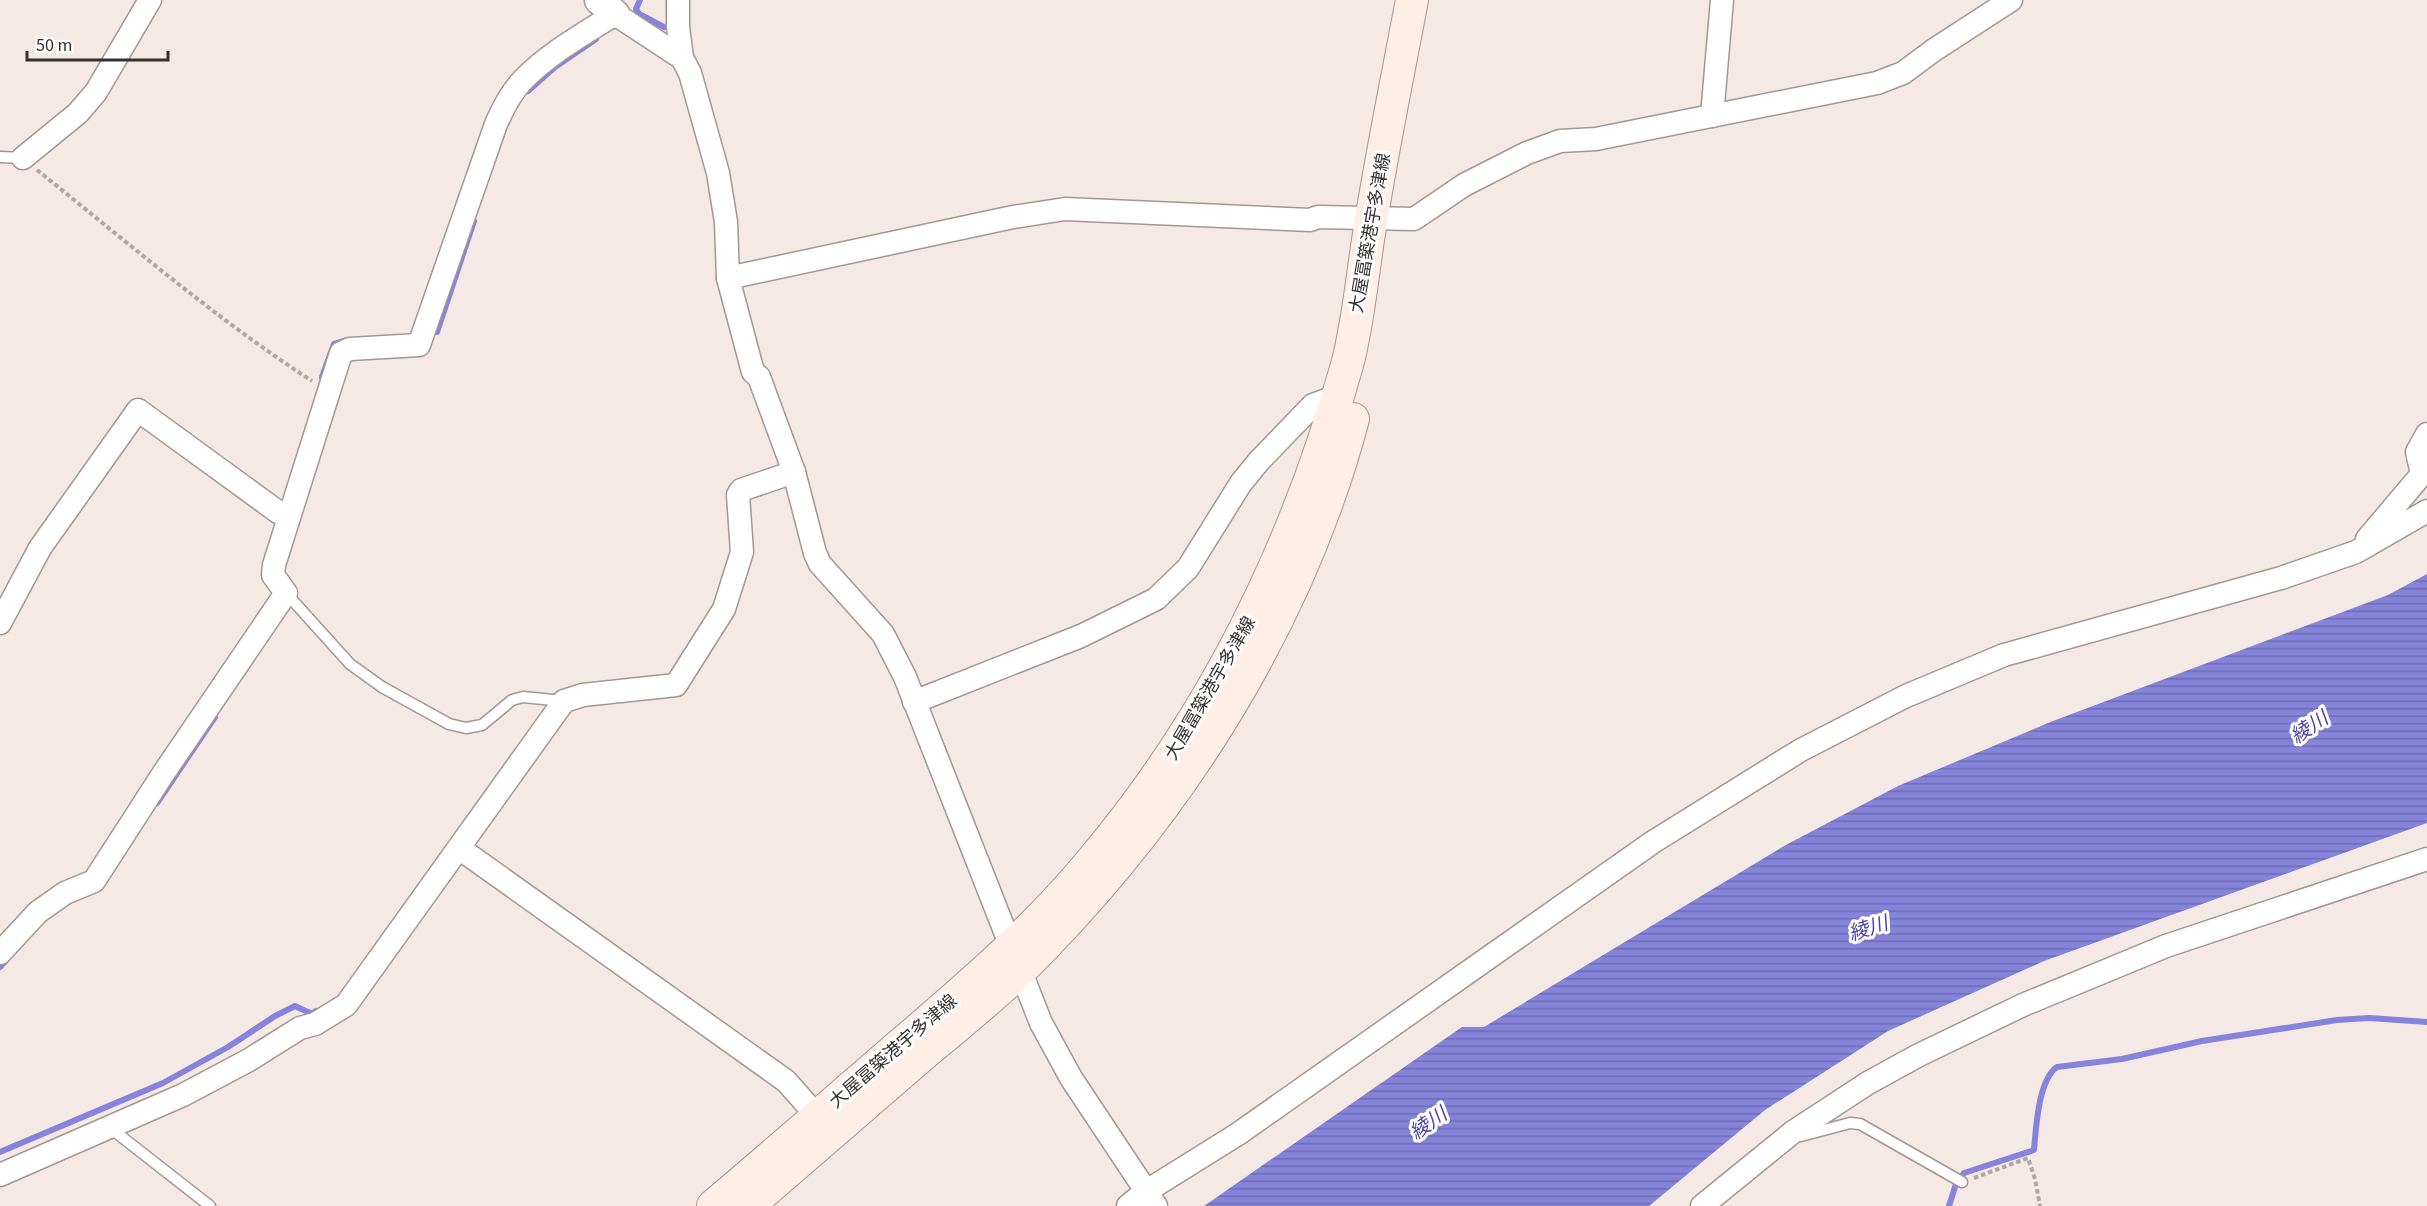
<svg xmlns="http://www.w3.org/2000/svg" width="2427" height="1206" font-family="'Source Sans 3','Noto Sans JP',sans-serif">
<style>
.water{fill:url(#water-rules)}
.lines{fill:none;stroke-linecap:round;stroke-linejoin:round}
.stream{stroke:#8583da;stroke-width:6}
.service-casing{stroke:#a29893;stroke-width:13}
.minor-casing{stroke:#a29893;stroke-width:25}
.tertiary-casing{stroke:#a29893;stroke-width:31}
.secondary-casing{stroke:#a29893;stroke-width:34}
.path{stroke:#b0a7a3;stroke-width:4;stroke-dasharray:4.5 3;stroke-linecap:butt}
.service{stroke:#fff;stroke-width:10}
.minor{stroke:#fff;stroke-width:22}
.tertiary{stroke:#fff;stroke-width:28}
.secondary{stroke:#feeee6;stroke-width:32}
.labels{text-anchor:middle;stroke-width:6;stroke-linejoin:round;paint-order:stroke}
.street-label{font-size:18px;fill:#34302e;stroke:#fff}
.water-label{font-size:20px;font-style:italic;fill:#4e43a9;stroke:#fff}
</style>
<defs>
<pattern id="water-rules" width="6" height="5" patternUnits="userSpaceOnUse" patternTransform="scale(1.5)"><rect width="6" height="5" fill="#8583da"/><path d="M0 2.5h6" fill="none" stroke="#6e6cb1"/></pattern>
</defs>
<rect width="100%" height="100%" fill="#f4e9e4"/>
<path class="water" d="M2427 574V823L2044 961 1888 1031 1765 1110 1649 1206H1204L1462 1027H1484L1784 846 1898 786 2053 721 2388 595Z"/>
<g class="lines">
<g class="stream">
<path d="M640 0 636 9 639 14 664 27"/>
<path d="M528 91 555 67 596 39"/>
<path d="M437 332 474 221"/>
<path d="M322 377 334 344 348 340"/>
<path d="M157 803 215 717"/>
<path d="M0 967 8 958"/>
<path d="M0 1152 163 1083 228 1047 275 1016 295 1006 312 1014 316 1011"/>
<path d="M1949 1206 1956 1184 1964 1173 2034 1150C2036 1129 2038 1080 2057 1067L2122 1059 2202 1041 2337 1020 2369 1018 2427 1022"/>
</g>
<defs>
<g id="service">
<path d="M0 157 23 158"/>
<path d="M286 593 350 664 382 687 449 724 466 728 482 725 512 700 523 697 563 701"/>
<path d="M109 1127 210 1206"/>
<path d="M1799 1135 1801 1136 1850 1123 1860 1124 1962 1182"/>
</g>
<g id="minor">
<path d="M678 0V27L682 58"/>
<path d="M1712 116 1722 0"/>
<path d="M23 158 78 113 96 92 150 0"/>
<path d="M728 278 1013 217 1065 209 1310 220 1318 217 1414 219 1464 185 1527 153 1560 141 1596 139 1877 83 1903 73 1934 50 2011 0"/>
<path d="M2367 539 2422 474 2417 452 2427 434"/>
<path d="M0 623 40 548 138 410 278 512 289 517"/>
<path d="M914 702 1081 636 1156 599 1188 568 1241 483 1259 461 1313 405 1337 396"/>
<path d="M459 848 786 1081 817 1116"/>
<path d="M0 953 38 912 65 893 94 881 163 774 286 593 273 575 274 565 341 353 350 349 419 345 496 124C503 108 511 92 523 80 549 53 584 34 615 14L682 58 690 73 718 173 726 222 728 278 753 372 759 377 794 472 815 553 820 564 883 634 905 677 1041 1023 1071 1078 1156 1206"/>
<path d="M0 1175 183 1095 249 1060 300 1028 315 1024 346 1005 564 701 583 695 676 685 724 609 742 552 738 495 741 490 794 472"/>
<path d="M1128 1206 1145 1192 1238 1134 1653 842 1801 750 1906 696 2004 655 2281 578 2356 552 2427 511"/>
<path d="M1702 1206 1793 1132 1868 1083 1919 1055 2023 1005 2166 946 2427 859"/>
</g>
<path id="tertiary" d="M599 0 615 14"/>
<g id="secondary">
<path d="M713 1206C778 1151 842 1095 906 1040 970 985 1035 929 1089 864 1212 719 1296 547 1347 365 1359 321 1363 267 1371 221 1383 147 1398 74 1412 0"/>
<path d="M748 1206C807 1155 866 1104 925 1053 957 1026 991 999 1021 970 1175 818 1297 629 1353 419"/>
</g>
</defs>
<use href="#service" class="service-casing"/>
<use href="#minor" class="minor-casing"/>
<use href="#tertiary" class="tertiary-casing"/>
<use href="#secondary" class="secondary-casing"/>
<g class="path">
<path d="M37 170C127 242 215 318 312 381"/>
<path d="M1974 1178 2028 1158 2035 1179 2040 1206"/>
</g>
<use href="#service" class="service"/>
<use href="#minor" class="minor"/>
<use href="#tertiary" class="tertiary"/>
<use href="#secondary" class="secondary"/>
</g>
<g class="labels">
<g class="street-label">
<text transform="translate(1370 233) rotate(-80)" y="6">大屋冨築港宇多津線</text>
<text transform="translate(1210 688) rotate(-60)" y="6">大屋冨築港宇多津線</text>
<text transform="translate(893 1051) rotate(-41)" y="6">大屋冨築港宇多津線</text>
</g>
<g class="water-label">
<text transform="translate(2309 727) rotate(-34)" y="7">綾川</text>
<text transform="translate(1868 928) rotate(-18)" y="7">綾川</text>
<text transform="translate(1428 1123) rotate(-35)" y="7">綾川</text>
</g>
</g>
<path d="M27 51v9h141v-9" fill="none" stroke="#34302e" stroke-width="3"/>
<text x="36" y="51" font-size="18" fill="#34302e" stroke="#ffffff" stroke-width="4.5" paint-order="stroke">50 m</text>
</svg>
